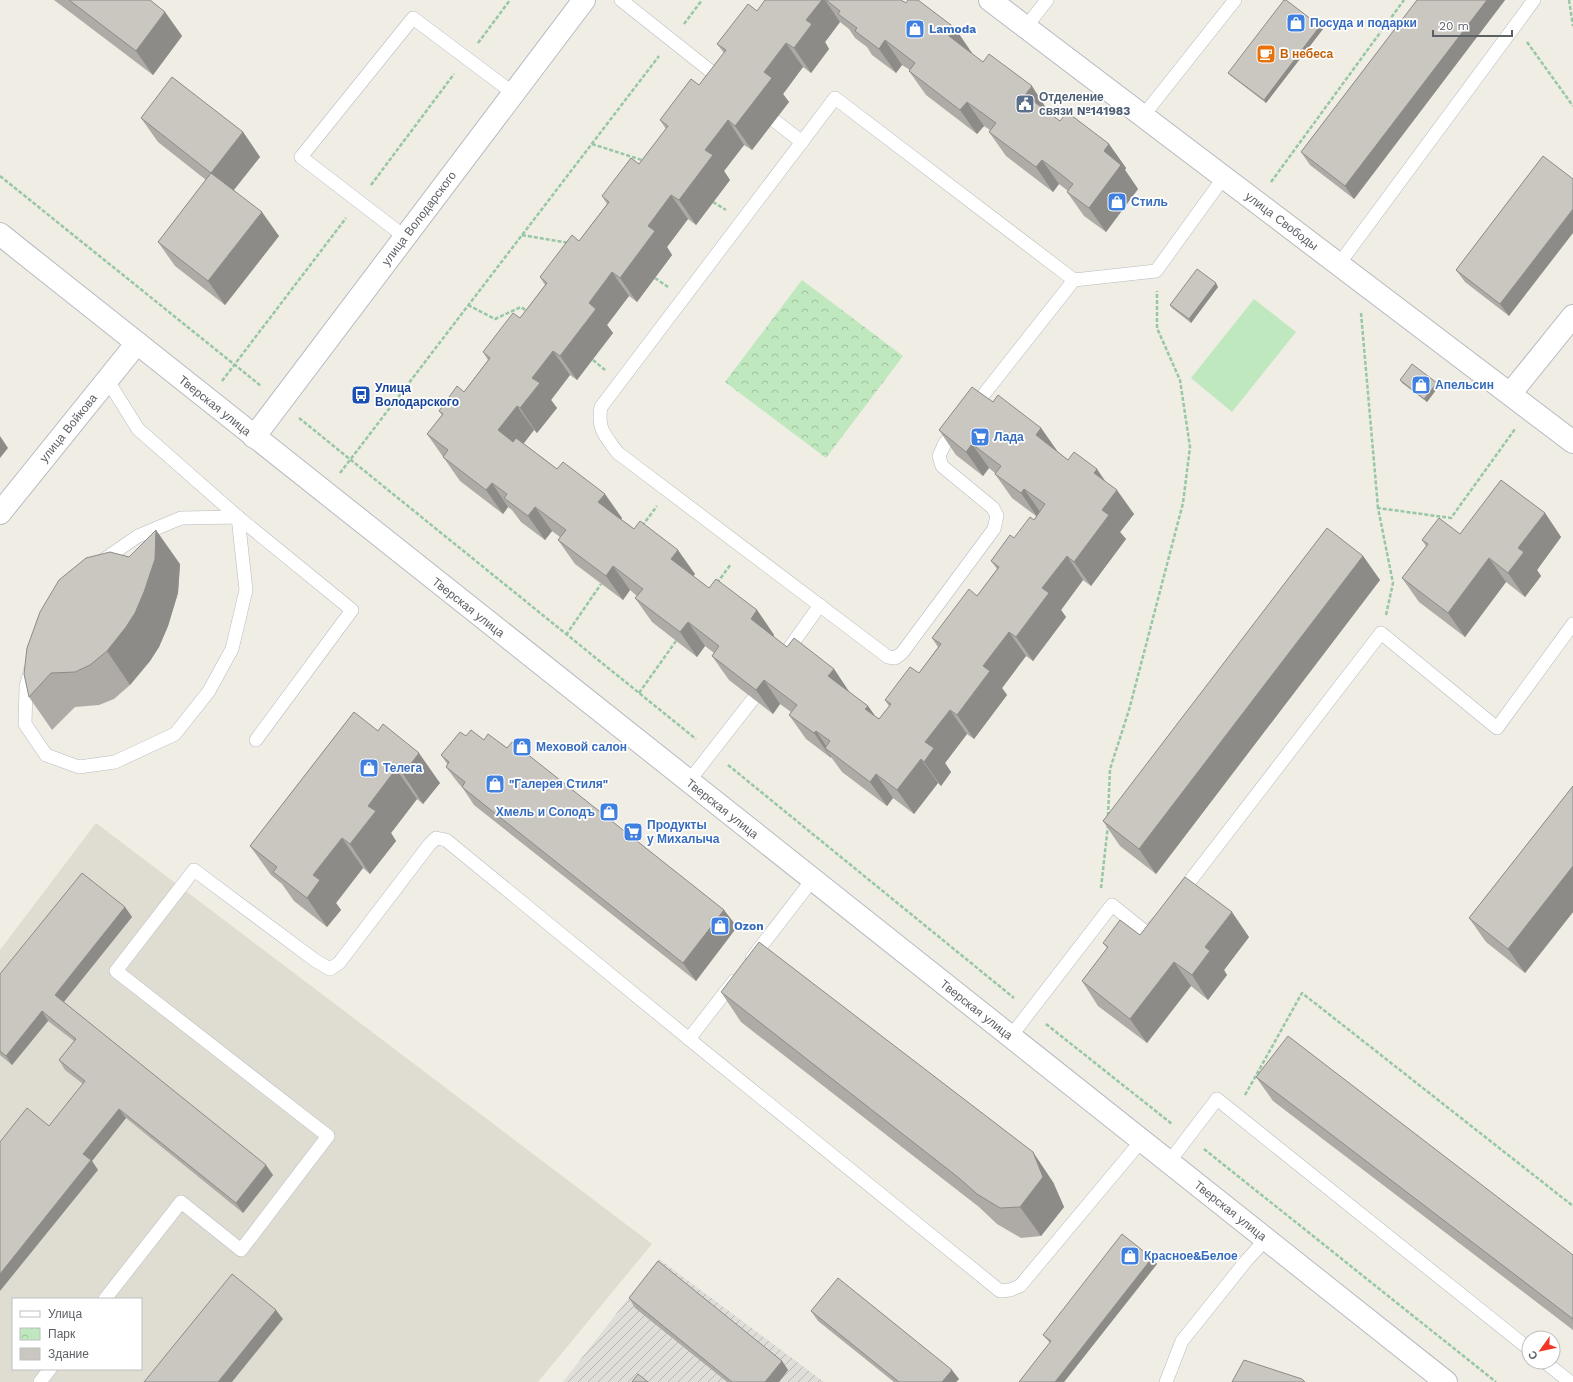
<svg xmlns="http://www.w3.org/2000/svg" width="1573" height="1382" font-family="'Work Sans',sans-serif">
<style>
.industrial{fill:url(#industrial-furrows)}
.education{fill:#dfdcd2;fill-rule:evenodd}
.green{fill:#c0e8bf}
.park{fill:url(#park-crowns)}
.lines{fill:none;stroke-linecap:round;stroke-linejoin:round}
.service-casing{stroke:#b7babf;stroke-width:14}
.minor-casing{stroke:#b7babf;stroke-width:24}
.secondary-casing{stroke:#b7bbc1;stroke-width:24}
.path{stroke:#97c7a4;stroke-width:2.5;stroke-dasharray:4 2;stroke-linecap:butt}
.service{stroke:#fff;stroke-width:13}
.minor{stroke:#fff;stroke-width:22}
.secondary{stroke:#fff;stroke-width:22}
.wall{fill:#aeaba6}
.shaded-wall{fill:#8d8b87}
.building{fill:#cac7c1;stroke:#8d8b87}
.labels{text-anchor:middle;stroke-width:3.5;stroke-linejoin:round;paint-order:stroke}
.shop-label{font-size:12px;font-weight:bold;fill:#366cbe;stroke:#fff;text-anchor:start}
.food-label{font-size:12px;font-weight:bold;fill:#c56008;stroke:#fff;text-anchor:start}
.service-label{font-size:12px;font-weight:bold;fill:#4e5e75;stroke:#fff;text-anchor:start}
.street-label{font-size:12px;fill:#5c6065;stroke:#fff}
.transit-label{font-size:12px;font-weight:bold;fill:#164399;stroke:#fff;text-anchor:start}
</style>
<defs>
<pattern id="industrial-furrows" width="10" height="10" patternUnits="userSpaceOnUse"><rect width="10" height="10" fill="#e0ded8"/><path d="M-1 1l2-2M0 10L10 0M9 11l2-2" fill="none" stroke="#b9b7b3"/></pattern>
<pattern id="park-crowns" width="20" height="18" patternUnits="userSpaceOnUse"><rect width="20" height="18" fill="#c0e8bf"/><path d="M2 6a3 3 0 1 1 6 0M12 15a3 3 0 1 1 6 0" fill="none" stroke="#9fbf9f"/></pattern>
</defs>
<rect width="100%" height="100%" fill="#efede4"/>
<path class="industrial" d="M659 1259 824 1382H563Z"/>
<path class="education" d="M96 823 652 1244 538 1382H0V950ZM13 1299H141V1369H13Z"/>
<path class="green" d="M1254 299 1296 332 1232 412 1191 378Z"/>
<path class="park" d="M802 280 903 356 826 458 725 382Z"/>
<g class="lines">
<defs>
<g id="service">
<path d="M621 0 723 81"/>
<path d="M1026 27 1047 0"/>
<path d="M1143 116 1235 0"/>
<path d="M775 121 802 142"/>
<path d="M405 237 301 157 413 18 513 93"/>
<path d="M1339 264 1534 0"/>
<path d="M973 408 1074 280"/>
<path d="M957 428 945 443 939 456 942 466 993 508 997 516 994 529 902 653 895 658 888 657 618 453C605 436 597 429 601 407L835 98 1074 280 1156 271 1224 177"/>
<path d="M99 563 138 536 181 518 238 517 352 610 256 740"/>
<path d="M785 654 820 605"/>
<path d="M31 668 26 687 25 724 46 755 79 767 115 762 175 734 209 691 232 649 246 590 238 517 138 429 108 381"/>
<path d="M689 781 753 699"/>
<path d="M1180 894 1381 633 1497 728 1573 624"/>
<path d="M752 958 813 879"/>
<path d="M1011 1036 1112 905 1148 934 1156 924"/>
<path d="M689 1039 1000 1291 1010 1290 1020 1286 1142 1140"/>
<path d="M1169 1162 1217 1099 1529 1349"/>
<path d="M105 1299 181 1202 241 1250 328 1136 116 971 194 870 316 961 330 969 339 963 429 845 436 838 446 840 689 1039 734 981"/>
<path d="M1545 1362 1570 1382"/>
<path d="M40 1382 50 1369"/>
<path d="M1166 1382 1182 1341 1246 1261 1266 1239"/>
</g>
<g id="minor">
<path id="s1" d="M990 0 1573 442"/>
<path d="M1510 394 1573 316"/>
<path id="s2" d="M0 513 137 343"/>
</g>
<g id="secondary">
<path id="s3" d="M0 234C480 619 964 999 1446 1382"/>
<path id="s4" d="M254 437 584 0"/>
</g>
</defs>
<use href="#service" class="service-casing"/>
<use href="#minor" class="minor-casing"/>
<use href="#secondary" class="secondary-casing"/>
<g class="path">
<path d="M1569 0 1573 26"/>
<path d="M684 24 702 0"/>
<path d="M1527 42 1573 106"/>
<path d="M478 43 510 0"/>
<path d="M592 144 645 161"/>
<path d="M0 176 261 386"/>
<path d="M1271 182 1404 0"/>
<path d="M371 185 454 74"/>
<path d="M713 202 726 210"/>
<path d="M522 235 569 243"/>
<path d="M655 278 668 287"/>
<path d="M468 305 495 319 521 307 528 312"/>
<path d="M1361 313 1378 508"/>
<path d="M593 360 605 370"/>
<path d="M222 381 346 218"/>
<path d="M299 418 696 739"/>
<path d="M340 473 659 56"/>
<path d="M642 526 657 506"/>
<path d="M717 583 731 564"/>
<path d="M1386 615 1393 583 1378 508 1451 518 1515 429"/>
<path d="M566 635 601 584"/>
<path d="M639 693 676 641"/>
<path d="M728 765 1014 998"/>
<path d="M1108 816 1110 769 1129 710 1183 503 1190 447 1180 380 1157 328V291"/>
<path d="M1101 888 1108 825"/>
<path d="M1046 1024 1172 1124"/>
<path d="M1245 1095 1302 993 1573 1206"/>
<path d="M1204 1149 1496 1382"/>
</g>
<use href="#service" class="service"/>
<use href="#minor" class="minor"/>
<use href="#secondary" class="secondary"/>
</g>
<g class="wall">
<path d="M54 0H150L165 12 182 36 153 75Z"/>
<path d="M765 0H901L972 53H971L1048 111V112L1060 121 1109 144 1126 168 1125 170 1138 189 1106 232 1084 216 1067 192 1068 191 1059 184 1053 192 1006 156 989 132 990 130 984 126 977 134 926 95 909 71 910 70 902 65 896 73 872 55 867 47 855 38 849 29 840 22 825 42 829 49 811 73 803 67 783 94 789 102 752 150 744 145 724 171 730 180 696 225 688 219 667 247 672 255 637 302 629 296 607 325 613 333 577 380 570 375 551 400 557 408 537 433 534 430 523 443 622 518 621 519 695 574 693 576 709 588 757 610 774 635 773 636 787 647 834 669 850 693 868 706 875 716 879 719 889 706 885 700 919 673 938 647 932 638 977 596 997 569 991 561 1034 520 1036 516 1012 498 995 474V473L989 468 983 476 956 455 939 430 993 402 1041 428 1057 451 1068 460 1104 481 1134 514 1120 532 1126 539 1091 586 1083 580 1061 610 1066 617 1033 661 1026 656 1002 688 1007 695 974 739 967 734 945 763 951 772 941 786 938 783 914 814 893 798 887 806 842 772 831 757V758L806 739 789 715 791 712 780 704 773 714 729 680 712 656 714 653 705 646 697 657 652 622 635 598 637 596 630 590 623 600 575 564 558 540 560 537 552 531 545 540 521 522 512 510 508 507 503 514 460 481 427 434 442 415 439 411 464 392 488 360 483 352 520 318 545 285 540 277 579 241 607 204 602 196 639 164 666 129 660 120 699 85 724 53 717 44 757 11Z"/>
<path d="M1417 0H1505L1354 199 1310 165 1301 152Z"/>
<path d="M1320 26 1323 29 1266 103 1231 76 1228 73Z"/>
<path d="M141 118 243 132 260 157 234 190 279 236 225 305 175 266 158 242 206 180 158 142Z"/>
<path d="M1543 156 1509 316 1465 282 1456 270Z"/>
<path d="M1218 287 1191 323 1172 308 1170 305Z"/>
<path d="M1400 380 1437 383 1439 386 1427 402 1402 383Z"/>
<path d="M1545 513 1561 537 1537 570 1541 576 1525 597 1506 582 1465 637 1419 602 1402 578 1426 546 1422 540 1460 534Z"/>
<path d="M1363 556 1380 580 1156 874 1120 846 1103 821Z"/>
<path d="M129 557 180 564 178 593 168 626 159 647 150 661 130 685 114 699 99 705 75 707 52 730 29 697Z"/>
<path d="M354 712 440 783 423 804 417 799 391 833 396 841 370 874 363 868 336 903 341 910 327 927 294 901 282 884 271 875 250 846Z"/>
<path d="M466 736 484 740 507 748 724 910 737 927 696 981 474 805 462 787 459 784 446 767 448 765 441 755Z"/>
<path d="M1573 786V912L1525 973 1486 942 1469 918Z"/>
<path d="M125 907 132 917 64 1002 273 1175 243 1213 126 1118 92 1161 98 1170 49 1126 83 1084 65 1070 59 1060 74 1041 48 1021 12 1065 0 1055V974Z"/>
<path d="M1140 935 1249 937 1224 970 1227 975 1208 1000 1191 986 1147 1043 1098 1006 1082 981 1107 948 1103 943Z"/>
<path d="M721 992 1053 1182 1064 1207 1041 1236 1021 1238 997 1224 979 1207 741 1022Z"/>
<path d="M1256 1077 1573 1255V1330L1273 1101Z"/>
<path d="M1152 1258 1157 1264 1064 1382H1019L1050 1343 1043 1335Z"/>
<path d="M629 1298 782 1361 788 1370 779 1382H727L635 1308Z"/>
<path d="M811 1311 959 1379 956 1382H894L818 1321Z"/>
</g>
<g class="shaded-wall">
<path d="M822 0H825L840 22 825 42 829 49 811 73 794 48 806 20Z"/>
<path d="M1487 0H1505L1354 199 1345 186Z"/>
<path d="M165 12 182 36 153 75 136 51Z"/>
<path d="M1320 26 1323 29 1266 103 1264 100Z"/>
<path d="M955 28 972 53 966 60 949 36Z"/>
<path d="M885 40 902 65 896 73 879 49Z"/>
<path d="M786 43 803 67 783 94 789 102 752 150 735 126 764 72Z"/>
<path d="M1032 86 1048 111 1042 119 1025 95Z"/>
<path d="M967 102 984 126 977 134 960 110Z"/>
<path d="M728 120 744 145 724 171 730 180 696 225 679 200 705 150Z"/>
<path d="M243 132 260 157 228 197 211 173Z"/>
<path d="M1109 144 1126 168 1125 170 1138 189 1106 232 1089 208 1104 151Z"/>
<path d="M1042 160 1059 184 1053 192 1036 167Z"/>
<path d="M671 195 688 219 667 247 672 255 637 302 620 278 648 226Z"/>
<path d="M1573 209V233L1509 316 1500 304Z"/>
<path d="M262 212 279 236 225 305 208 281Z"/>
<path d="M612 272 629 296 607 325 613 333 577 380 560 356 589 303Z"/>
<path d="M1216 283 1218 287 1191 323 1189 319Z"/>
<path d="M553 351 570 375 551 400 557 408 537 433 520 408 532 378Z"/>
<path d="M1437 383 1439 386 1427 402 1424 399Z"/>
<path d="M517 406 534 430 515 455 498 430Z"/>
<path d="M1041 428 1058 452 1036 435Z"/>
<path d="M0 436 8 448 0 458Z"/>
<path d="M972 444 989 468 983 476 966 452Z"/>
<path d="M1097 469 1114 494 1094 473Z"/>
<path d="M492 483 508 507 503 514 486 490Z"/>
<path d="M1024 489 1041 513 1038 518 1021 493Z"/>
<path d="M1117 490 1134 514 1120 532 1126 539 1091 586 1074 562 1102 510Z"/>
<path d="M605 494 622 518 615 527 598 502Z"/>
<path d="M535 507 552 531 545 540 528 516Z"/>
<path d="M1545 513 1561 537 1537 570 1541 576 1525 597 1508 573 1518 548Z"/>
<path d="M156 530 180 564 178 593 168 626 159 647 150 661 130 685 107 651Z"/>
<path d="M678 550 695 574 687 583 671 559Z"/>
<path d="M1067 556 1083 580 1061 610 1066 617 1033 661 1016 637 1042 588Z"/>
<path d="M1363 556 1380 580 1156 874 1139 849Z"/>
<path d="M1489 558 1506 582 1465 637 1448 613Z"/>
<path d="M613 566 630 590 623 600 606 576Z"/>
<path d="M757 610 774 635 768 643 751 619Z"/>
<path d="M688 622 705 646 697 657 680 632Z"/>
<path d="M1009 632 1026 656 1002 688 1007 695 974 739 957 715 983 666Z"/>
<path d="M834 669 850 693 828 676Z"/>
<path d="M764 680 780 704 773 714 756 690Z"/>
<path d="M868 706 885 730 865 709Z"/>
<path d="M950 710 967 734 945 763 951 772 941 786 924 762 925 742Z"/>
<path d="M816 731 831 753 825 748 831 757V758L814 733Z"/>
<path d="M419 753 440 783 423 804 403 774Z"/>
<path d="M921 759 938 783 914 814 897 790Z"/>
<path d="M396 769 417 799 391 833 396 841 370 874 350 844 368 806Z"/>
<path d="M876 774 893 798 887 806 870 782Z"/>
<path d="M342 838 363 868 336 903 341 910 327 927 307 898 313 875Z"/>
<path d="M1573 866V912L1525 973 1508 949Z"/>
<path d="M125 907 132 917 62 1004 55 995Z"/>
<path d="M724 910 737 927 696 981 683 963Z"/>
<path d="M1232 912 1249 937 1224 970 1227 975 1208 1000 1192 975 1205 947Z"/>
<path d="M1174 962 1191 986 1147 1043 1130 1019Z"/>
<path d="M42 1011 48 1021 12 1065 6 1056Z"/>
<path d="M119 1109 126 1118 92 1161 98 1170 0 1291V1274L83 1154Z"/>
<path d="M1033 1152 1053 1182 1064 1207 1041 1236 1020 1207Z"/>
<path d="M266 1165 273 1175 243 1213 236 1203Z"/>
<path d="M1152 1258 1157 1264 1064 1382H1055Z"/>
<path d="M276 1310 283 1319 232 1382H218Z"/>
<path d="M782 1361 788 1370 779 1382H765Z"/>
<path d="M952 1370 959 1379 956 1382H942Z"/>
</g>
<g class="building">
<path d="M69 0H150L165 12 136 51Z"/>
<path d="M765 0H822L806 20 812 24 794 48 786 43 764 72 772 78 735 126 728 120 705 150 713 155 679 200 671 195 648 226 655 231 620 278 612 272 589 303 596 309 560 356 553 351 532 378 540 383 520 408 517 406 498 430 513 442 516 438 557 469 563 462 605 494 598 502 615 515 634 529 640 521 678 550 671 559 709 588 716 579 757 610 751 619 787 647 794 638 834 669 828 676 868 706 865 709 879 719 891 704 885 700 910 667 919 673 941 644 932 638 969 589 977 596 999 567 991 561 1010 535 1014 538 1030 517 1034 520 1045 504 1024 489 1021 493 995 474 1001 466 972 444 966 452 939 430 972 387 993 402 998 395 1041 428 1036 435 1068 460 1074 452 1097 469 1094 473 1117 490 1102 510 1109 515 1074 562 1067 556 1042 588 1049 593 1016 637 1009 632 983 666 990 671 957 715 950 710 925 742 934 748 924 762 921 759 897 790 876 774 870 782 825 748 830 741 816 731 814 733 789 715 797 705 764 680 756 690 712 656 719 646 688 622 680 632 635 598 643 589 613 566 606 576 558 540 566 530 535 507 528 516 504 498 507 494 492 483 486 490 443 457 448 450 427 434 443 414 439 411 457 386 464 392 490 358 483 352 513 313 520 318 547 283 540 277 572 235 579 241 609 202 602 196 631 158 639 164 668 126 660 120 691 79 699 85 726 50 717 44 748 4 757 11Z"/>
<path d="M826 0H901L906 3 908 0H918L955 28 949 36 983 62 989 54 1032 86 1025 95 1060 121 1067 112 1109 144 1104 151 1121 165 1089 208 1067 192 1073 184 1058 172 1042 160 1036 167 989 132 996 123 967 102 960 110 909 71 915 63 885 40 879 49 855 31 857 28 838 14 840 11Z"/>
<path d="M1284 0H1286L1320 26 1264 100 1228 73Z"/>
<path d="M1417 0H1487L1345 186 1301 152Z"/>
<path d="M172 77 243 132 211 173 141 118Z"/>
<path d="M1543 156 1573 179V209L1500 304 1456 270Z"/>
<path d="M211 173 262 212 208 281 158 242Z"/>
<path d="M1197 269 1216 283 1189 319 1170 305Z"/>
<path d="M1412 364 1437 383 1424 399 1400 380Z"/>
<path d="M1501 480 1545 513 1518 548 1524 552 1508 573 1489 558 1448 613 1402 578 1428 544 1422 540 1439 518 1460 534Z"/>
<path d="M1327 528 1363 556 1139 849 1103 821Z"/>
<path d="M156 530 155 559 144 592 135 613 126 627 107 651 90 665 75 672 51 673 29 697 24 674 27 648 40 612 59 580 86 558 110 552 129 557Z"/>
<path d="M354 712 378 731 383 724 419 753 403 774 396 769 368 806 376 811 350 844 342 838 313 875 320 880 307 898 273 872 277 867 250 846Z"/>
<path d="M471 730 484 740 488 734 507 748 512 742 724 910 683 963 462 787 465 782 446 767 449 762 441 755 460 732 466 736Z"/>
<path d="M1573 786V866L1508 949 1469 918Z"/>
<path d="M82 873 125 907 55 995 266 1165 236 1203 119 1109 83 1154 91 1160 0 1274V1142L27 1108 49 1126 85 1081 59 1060 76 1039 42 1011 6 1056 0 1051V974Z"/>
<path d="M1185 877 1232 912 1205 947 1210 951 1192 975 1174 962 1130 1019 1082 981 1108 947 1103 943 1120 920 1140 935Z"/>
<path d="M759 942 1033 1152 1043 1177 1020 1207 1000 1208 977 1194 959 1178 721 992Z"/>
<path d="M1288 1036 1573 1255V1319L1256 1077Z"/>
<path d="M1122 1234 1152 1258 1055 1382H1019L1051 1341 1043 1335Z"/>
<path d="M658 1261 782 1361 765 1382H732L629 1298Z"/>
<path d="M232 1274 276 1310 218 1382H144Z"/>
<path d="M838 1278 952 1370 942 1382H899L811 1311Z"/>
<path d="M1244 1360 1302 1379 1305 1382H1232Z"/>
<path d="M638 1374 648 1382H632Z"/>
</g>
<defs>
<symbol id="shop-square" viewBox="-11 -11 22 22"><rect x="-9" y="-9" width="18" height="18" rx="4" fill="#3f7fe0" stroke="#fff"/><path d="M-5-2.5h2.3a2.7 3.5 0 0 1 5.4 0H5L5.5 6h-11ZM-1.5-2.5h3a1.5 2.3 0 0 0-3 0Z" fill="#fff"/></symbol>
<symbol id="cafe-square" viewBox="-11 -11 22 22"><rect x="-9" y="-9" width="18" height="18" rx="4" fill="#e8710a" stroke="#fff"/><path d="M-5.5-4.5H6V0H3Q3 3.5 0 3.5H-2.5Q-5.5 3.5-5.5 0ZM3-3.2v2h1.7v-2ZM-6 4.5H4V6H-6Z" fill="#fff"/></symbol>
<symbol id="civic-square" viewBox="-11 -11 22 22"><rect x="-9" y="-9" width="18" height="18" rx="4" fill="#5c6f8a" stroke="#fff"/><path d="M-.6-6.5H3V-4.5H.6V-3L4-1V1h2V6H-6V1h2V-1L-.6-3ZM-1.2 2.5V6h2.4V2.5Z" fill="#fff"/></symbol>
<symbol id="bus-square" viewBox="-11 -11 22 22"><rect x="-9" y="-9" width="18" height="18" rx="4" fill="#1a4fb4" stroke="#fff"/><path d="M-5-6H5V4H4V6H2V4H-2V6H-4V4H-5ZM-3.5-4V0h7V-4ZM-3.5 1.2v1.5H-2V1.2ZM2 1.2v1.5H3.5V1.2Z" fill="#fff"/></symbol>
<symbol id="supermarket-square" viewBox="-11 -11 22 22"><rect x="-9" y="-9" width="18" height="18" rx="4" fill="#3f7fe0" stroke="#fff"/><path d="M-6-5.5h2.5l.6 2H6L4.5 2H-2.5L-4.4-4H-6ZM-1.5 3.2a1.3 1.3 0 1 0 .1 0ZM3 3.2a1.3 1.3 0 1 0 .1 0Z" fill="#fff"/></symbol>
</defs>
<g fill-rule="evenodd">
<use href="#shop-square" x="1285" y="12" width="22" height="22"/>
<use href="#shop-square" x="904" y="18" width="22" height="22"/>
<use href="#cafe-square" x="1255" y="43" width="22" height="22"/>
<use href="#civic-square" x="1014" y="93" width="22" height="22"/>
<use href="#shop-square" x="1106" y="191" width="22" height="22"/>
<use href="#shop-square" x="1410" y="374" width="22" height="22"/>
<use href="#bus-square" x="350" y="384" width="22" height="22"/>
<use href="#supermarket-square" x="969" y="426" width="22" height="22"/>
<use href="#shop-square" x="511" y="736" width="22" height="22"/>
<use href="#shop-square" x="358" y="757" width="22" height="22"/>
<use href="#shop-square" x="484" y="773" width="22" height="22"/>
<use href="#shop-square" x="598" y="801" width="22" height="22"/>
<use href="#supermarket-square" x="622" y="821" width="22" height="22"/>
<use href="#shop-square" x="709" y="915" width="22" height="22"/>
<use href="#shop-square" x="1119" y="1245" width="22" height="22"/>
</g>
<g class="labels">
<g class="shop-label">
<text x="1310" y="27">Посуда и подарки</text>
<text x="929" y="33">Lamoda</text>
<text x="1131" y="206">Стиль</text>
<text x="1435" y="389">Апельсин</text>
<text x="994" y="441">Лада</text>
<text x="536" y="751">Меховой салон</text>
<text x="383" y="772">Телега</text>
<text x="509" y="788">"Галерея Стиля"</text>
<text x="595" y="816" text-anchor="end">Хмель и Солодъ</text>
<text x="647" y="829">Продукты<tspan x="647" dy="14">у Михалыча</tspan></text>
<text x="734" y="930">Ozon</text>
<text x="1144" y="1260">Красное&amp;Белое</text>
</g>
<g class="food-label">
<text x="1280" y="58">В небеса</text>
</g>
<g class="service-label">
<text x="1039" y="101">Отделение<tspan x="1039" dy="14">связи №141983</tspan></text>
</g>
<g class="street-label">
<text dy="4" stroke="none"><textPath href="#s4" startOffset="274">улица Володарского</textPath></text>
<text dy="4" stroke="none"><textPath href="#s1" startOffset="366">улица Свободы</textPath></text>
<text dy="4" stroke="none"><textPath href="#s3" startOffset="275">Тверская улица</textPath></text>
<text dy="4" stroke="none"><textPath href="#s2" startOffset="109">улица Войкова</textPath></text>
<text dy="4" stroke="none"><textPath href="#s3" startOffset="599">Тверская улица</textPath></text>
<text dy="4" stroke="none"><textPath href="#s3" startOffset="923">Тверская улица</textPath></text>
<text dy="4" stroke="none"><textPath href="#s3" startOffset="1247">Тверская улица</textPath></text>
<text dy="4" stroke="none"><textPath href="#s3" startOffset="1571">Тверская улица</textPath></text>
</g>
<g class="transit-label">
<text x="375" y="392">Улица<tspan x="375" dy="14">Володарского</tspan></text>
</g>
</g>
<rect x="12" y="1298" width="130" height="72" fill="#ffffff" stroke="#bebfc1"/>
<rect x="20" y="1311" width="20" height="6" fill="#ffffff" stroke="#bebfc1"/>
<text x="48" y="1318" font-size="12" fill="#5c6065">Улица</text>
<rect x="20" y="1328" width="20" height="12" fill="url(#park-crowns)" stroke="#bebfc1"/>
<text x="48" y="1338" font-size="12" fill="#5c6065">Парк</text>
<rect x="20" y="1348" width="20" height="12" fill="#cac7c1" stroke="#bebfc1"/>
<text x="48" y="1358" font-size="12" fill="#5c6065">Здание</text>
<g transform="translate(1541 1350) rotate(237)"><circle r="19" fill="#ffffff" stroke="#bebfc1"/>
<path d="M0-3L7 15L0 10L-7 15Z" fill="#f23628"/>
<text y="-6" font-size="11" font-weight="bold" text-anchor="middle" fill="#5c6065">С</text>
</g>
<path d="M1433 30v6h79v-6" fill="none" stroke="#5c6065" stroke-width="2"/>
<text x="1439" y="30" font-size="12" fill="#5c6065" stroke="#ffffff" stroke-width="3" paint-order="stroke">20 m</text>
</svg>
